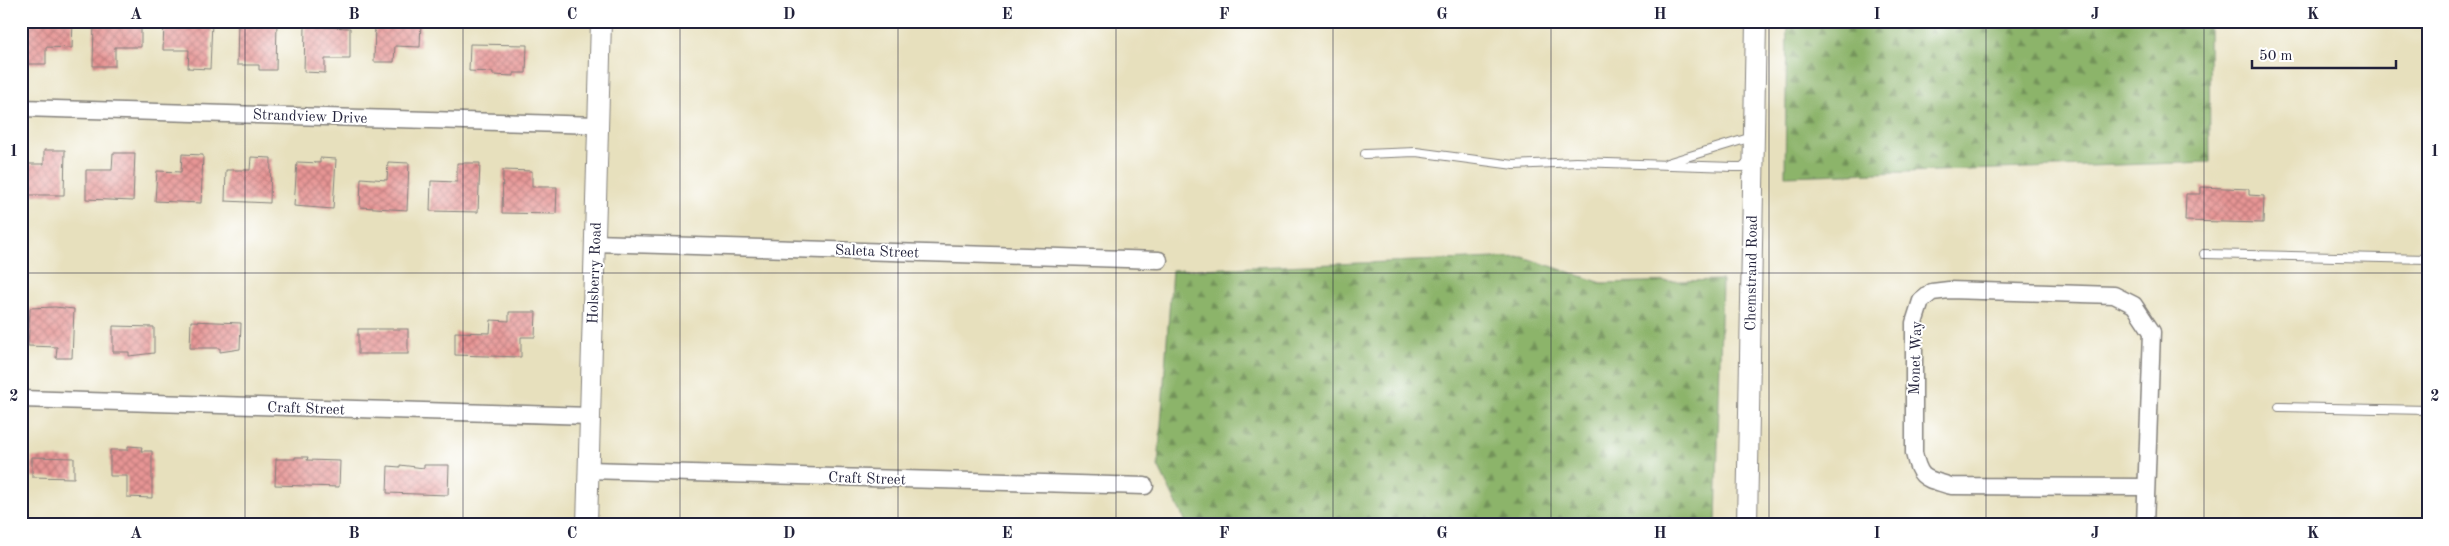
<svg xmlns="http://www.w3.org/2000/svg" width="2449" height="546" font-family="'Old Standard TT',serif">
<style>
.forest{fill:url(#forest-firs);stroke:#576b53}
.building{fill:url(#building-cross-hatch)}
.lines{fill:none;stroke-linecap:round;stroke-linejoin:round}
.service-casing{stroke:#84817c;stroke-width:10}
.minor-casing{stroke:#84817c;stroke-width:19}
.tertiary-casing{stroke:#84817c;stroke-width:22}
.service{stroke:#fff;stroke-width:8}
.minor{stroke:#fff;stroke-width:16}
.tertiary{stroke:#fff;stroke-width:20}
.grid{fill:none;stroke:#22223b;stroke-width:1;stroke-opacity:0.55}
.labels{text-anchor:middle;stroke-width:4;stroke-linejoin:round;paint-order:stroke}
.street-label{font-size:15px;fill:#22223b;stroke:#fff}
.neatline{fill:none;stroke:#22223b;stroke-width:2}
.grid-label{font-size:16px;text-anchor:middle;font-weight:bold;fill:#22223b}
</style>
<defs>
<pattern id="forest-firs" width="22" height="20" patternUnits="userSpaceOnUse" patternTransform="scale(1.25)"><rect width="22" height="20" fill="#8cb46b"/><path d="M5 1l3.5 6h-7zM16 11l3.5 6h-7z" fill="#729259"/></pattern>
<pattern id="building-cross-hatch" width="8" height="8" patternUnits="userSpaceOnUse" patternTransform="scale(1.25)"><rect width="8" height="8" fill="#e79594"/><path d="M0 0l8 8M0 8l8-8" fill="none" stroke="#bb797a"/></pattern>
</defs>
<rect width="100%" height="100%" fill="#fff"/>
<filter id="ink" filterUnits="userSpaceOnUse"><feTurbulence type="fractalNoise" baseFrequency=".02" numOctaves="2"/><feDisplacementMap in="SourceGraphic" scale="10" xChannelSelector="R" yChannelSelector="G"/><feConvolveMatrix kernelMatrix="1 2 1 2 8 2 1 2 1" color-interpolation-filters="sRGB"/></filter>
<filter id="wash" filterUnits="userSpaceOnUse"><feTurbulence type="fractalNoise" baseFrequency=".0096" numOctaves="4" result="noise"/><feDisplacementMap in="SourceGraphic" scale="20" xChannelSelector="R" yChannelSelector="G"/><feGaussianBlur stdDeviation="1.12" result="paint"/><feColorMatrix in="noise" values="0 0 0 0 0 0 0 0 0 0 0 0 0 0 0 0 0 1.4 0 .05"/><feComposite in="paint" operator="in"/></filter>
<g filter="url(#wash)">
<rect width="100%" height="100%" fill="#e7e0bd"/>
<g class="forest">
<path d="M1787 21H2209L2210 162 1785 176Z"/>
<path d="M1523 257 1602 283 1722 280 1716 525H1187L1158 466 1172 270Z"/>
</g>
<g id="blocks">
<g class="building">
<path d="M26 21H73L72 48 46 47V64H25Z"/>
<path d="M94 21H141V47H115V66H93Z"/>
<path d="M164 21 212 22 210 69 188 68 189 50H163Z"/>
<path d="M238 21H277L276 70H259V65H237Z"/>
<path d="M375 21H421L420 47 395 46 394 62H374Z"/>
<path d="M305 26 350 28V59H325V73L304 72Z"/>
<path d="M470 44 527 45 526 73H514V76L493 75V72L469 71Z"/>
<path d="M44 150H65L64 195H21V164H44Z"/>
<path d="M113 153H135L133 201 86 199V170H112Z"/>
<path d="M182 154 203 155 201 203 155 201 157 171 181 172Z"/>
<path d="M251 157 271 158 270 203 225 201 226 170H250Z"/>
<path d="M320 158 336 159 333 209 294 206 297 162 320 163Z"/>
<path d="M388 162 409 163 407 210 360 207 361 178 387 180Z"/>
<path d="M457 163H480L478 212 430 211 431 181 457 182Z"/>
<path d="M503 170 532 171V187H557L556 214 502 213Z"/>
<path d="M2201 187 2249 189V195L2264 196 2263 223 2185 221 2186 194H2201Z"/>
<path d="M55 307 74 309 72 358H56L57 347 28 346 30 308Z"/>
<path d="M509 312H536L535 337H521V357L455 355V332L490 333 491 320 509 321Z"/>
<path d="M191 321 241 323 240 349 220 352V348H190Z"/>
<path d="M113 326 154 327V353L129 356V352H113Z"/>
<rect x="358" y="329" width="50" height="25"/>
<path d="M128 446 142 447 141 451H152V498L127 497V476H110V450H128Z"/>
<path d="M32 457 74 458V478L32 477Z"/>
<path d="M295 457H308L307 460 340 461 339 487 275 485 276 459H295Z"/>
<path d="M400 465 424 468V465H449L448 495 387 493 388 466 400 467Z"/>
</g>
</g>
</g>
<g filter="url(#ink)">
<use href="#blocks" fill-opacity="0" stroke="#84817c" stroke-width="1"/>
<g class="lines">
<defs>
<g id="service">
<path d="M1365 154 1416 152 1514 165 1576 162 1734 167H1742L1750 160"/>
<path d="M1667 163 1752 137"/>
<path d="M2204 254 2428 259"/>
<path d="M2279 407 2428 410"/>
</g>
<g id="minor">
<path d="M21 108 598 125"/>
<path d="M594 243 1159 260"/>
<path d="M21 399 590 416"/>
<path d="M588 470 1145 486"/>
<path d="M2145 525 2152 332 2134 305 2114 295 1949 290 1932 292 1921 301 1914 323V453C1920 481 1926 478 1951 486L2146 487"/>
</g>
<g id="tertiary">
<path d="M587 525 601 21"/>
<path d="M1747 525 1756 21"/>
</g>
</defs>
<use href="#service" class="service-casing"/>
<use href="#minor" class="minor-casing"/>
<use href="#tertiary" class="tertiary-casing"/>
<use href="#service" class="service"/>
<use href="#minor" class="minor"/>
<use href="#tertiary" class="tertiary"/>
</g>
</g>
<path class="grid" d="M245 21V525M463 21V525M680 21V525M898 21V525M1116 21V525M1333 21V525M1551 21V525M1769 21V525M1986 21V525M2204 21V525M21 273H2428"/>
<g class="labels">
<g class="street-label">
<text transform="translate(310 116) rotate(2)" y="5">Strandview Drive</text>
<text transform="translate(877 251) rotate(2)" y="5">Saleta Street</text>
<text transform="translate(594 273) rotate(-88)" y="5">Holsberry Road</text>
<text transform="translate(1751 273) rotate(-89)" y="5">Chemstrand Road</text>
<text transform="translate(1915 358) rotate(-88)" y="5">Monet Way</text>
<text transform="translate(306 408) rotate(2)" y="5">Craft Street</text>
<text transform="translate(867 478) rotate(2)" y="5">Craft Street</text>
</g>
</g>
<rect width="2449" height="546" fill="none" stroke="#fff" stroke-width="55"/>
<path d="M2252 60v8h144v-8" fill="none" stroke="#22223b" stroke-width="2.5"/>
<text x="2259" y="60" font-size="15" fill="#22223b" stroke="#ffffff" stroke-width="4" paint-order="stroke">50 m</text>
<rect x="28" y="28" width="2394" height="490" class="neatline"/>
<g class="grid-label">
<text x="136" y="19">A</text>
<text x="354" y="19">B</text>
<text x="572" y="19">C</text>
<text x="789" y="19">D</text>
<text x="1007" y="19">E</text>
<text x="1224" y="19">F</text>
<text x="1442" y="19">G</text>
<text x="1660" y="19">H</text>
<text x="1877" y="19">I</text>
<text x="2095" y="19">J</text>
<text x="2313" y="19">K</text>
<text x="14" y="156">1</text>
<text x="2435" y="156">1</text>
<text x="14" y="401">2</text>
<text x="2435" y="401">2</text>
<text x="136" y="538">A</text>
<text x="354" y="538">B</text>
<text x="572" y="538">C</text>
<text x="789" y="538">D</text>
<text x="1007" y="538">E</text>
<text x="1224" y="538">F</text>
<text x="1442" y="538">G</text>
<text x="1660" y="538">H</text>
<text x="1877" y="538">I</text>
<text x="2095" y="538">J</text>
<text x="2313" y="538">K</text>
</g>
</svg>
